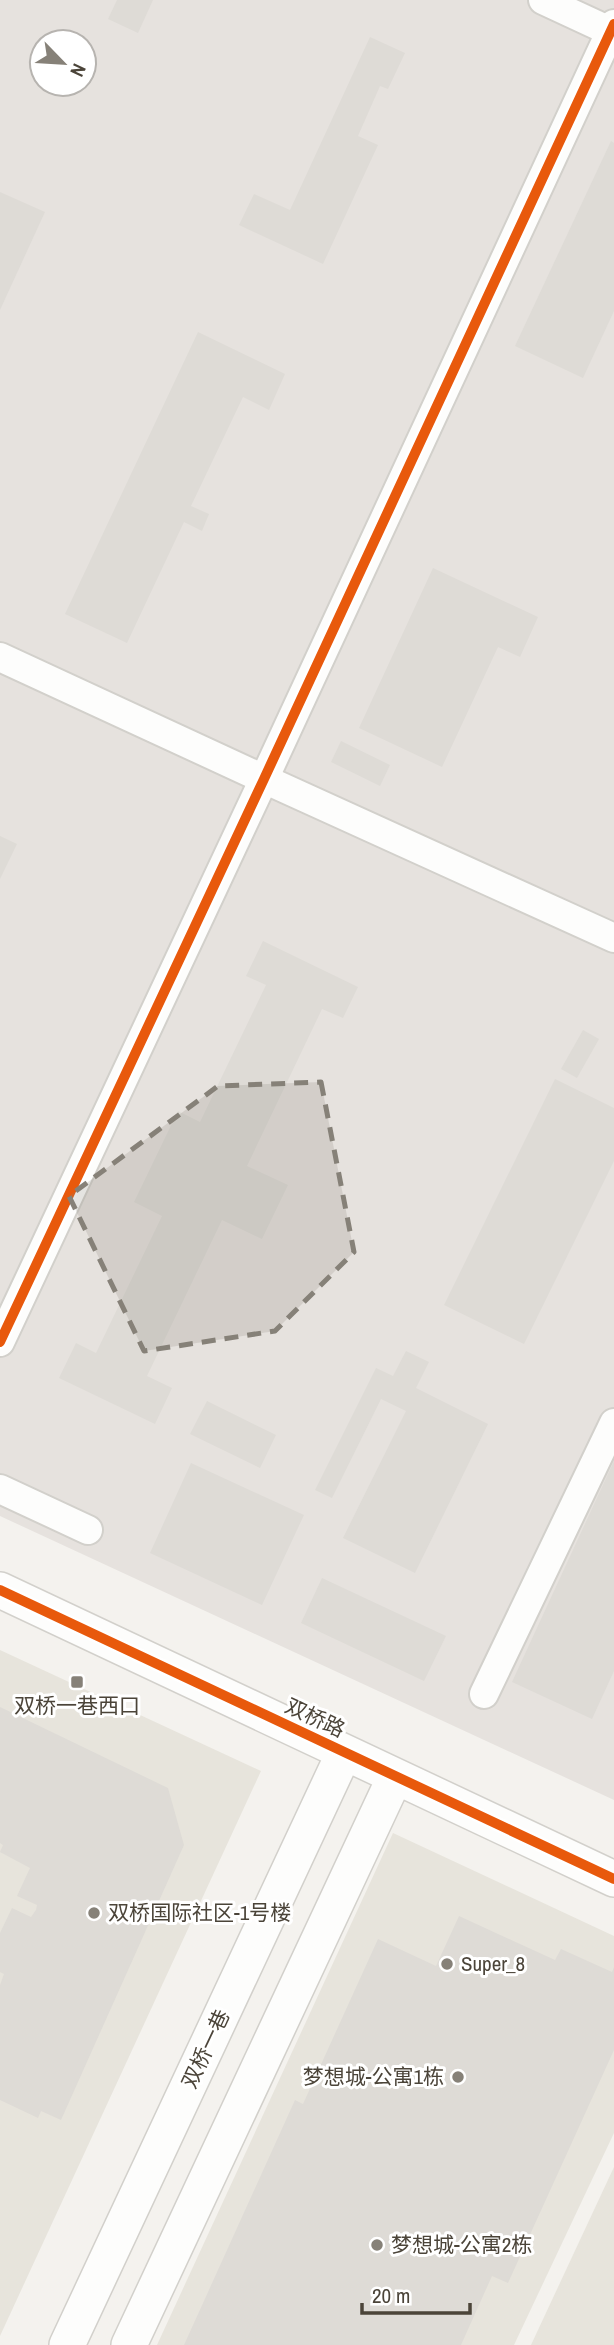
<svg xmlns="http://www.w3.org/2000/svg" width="614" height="2345" font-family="'Archivo Narrow','Noto Sans SC',sans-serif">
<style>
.residential{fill:#e7e4dc}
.industrial{fill:#e6e2de;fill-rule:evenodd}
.building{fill:#dedbd6}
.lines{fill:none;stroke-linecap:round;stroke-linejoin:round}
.minor-casing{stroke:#d2d0cb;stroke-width:32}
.tertiary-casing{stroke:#d2d0cb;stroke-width:38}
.minor{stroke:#fdfdfc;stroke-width:28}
.tertiary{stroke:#fdfdfc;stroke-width:35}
.cycleway-casing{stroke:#fff;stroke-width:15}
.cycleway{stroke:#e8590c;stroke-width:10}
.marked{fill:#868178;fill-opacity:0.2;stroke:#868178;stroke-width:5;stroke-dasharray:14 9;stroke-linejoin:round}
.poi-dot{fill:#868178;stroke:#fff;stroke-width:2.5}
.labels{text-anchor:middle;stroke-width:6;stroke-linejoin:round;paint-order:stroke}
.poi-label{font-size:21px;fill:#4b4439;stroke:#fff;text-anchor:start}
.street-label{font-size:21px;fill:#4b4439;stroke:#fff}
</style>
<rect width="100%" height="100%" fill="#f4f2ee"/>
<g class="residential">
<path d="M0 1650 261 1771 0 2336Z"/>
<path d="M393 1833 614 1936V2133L514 2345H157Z"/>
<path d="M614 2167V2345H531Z"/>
</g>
<path class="industrial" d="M0 0H614V1800L0 1516ZM42 42H84V84H42Z"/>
<g class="building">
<path d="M117 0H153L138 33 108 19Z"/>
<path d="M370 37 405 53 388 89 380 86 358 136 378 145 323 264 239 225 254 194 290 210Z"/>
<path d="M611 141 614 143V311L583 378 515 346Z"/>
<path d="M0 192 45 212 0 310Z"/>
<path d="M198 332 285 374 269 410 243 397 191 506 209 514 202 531 184 522 127 643 65 614Z"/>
<path d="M433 568 538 617 520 657 498 647 442 767 359 728Z"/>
<path d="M341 741 390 765 380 786 331 762Z"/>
<path d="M0 836 17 844 0 879Z"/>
<path d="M263 941 358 987 343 1018 322 1009 247 1166 288 1185 262 1239 222 1220 147 1376 172 1388 155 1424 59 1378 76 1343 96 1353 162 1216 134 1202 178 1111 200 1122 266 985 246 976Z"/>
<path d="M583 1030 599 1039 577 1078 561 1069Z"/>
<path d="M555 1079 614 1108V1161L524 1344 444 1305Z"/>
<path d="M406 1351 429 1362 416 1388 488 1424 415 1573 343 1538 406 1411 381 1399 332 1498 315 1490 376 1368 393 1376Z"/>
<path d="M207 1401 276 1435 260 1468 190 1434Z"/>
<path d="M614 1461V1671L592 1719 512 1682Z"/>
<path d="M191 1463 304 1515 262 1605 150 1553Z"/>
<path d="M322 1578 446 1636 424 1681 301 1623Z"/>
<path d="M0 1707 168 1788 184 1845 61 2120 41 2111 38 2118 0 2100V1985L4 1974 0 1972V1933L12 1908 31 1917 36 1910 37 1905 17 1896 30 1868 0 1852 3 1845 0 1843Z"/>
<path d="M459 1916 555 1960 561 1949 612 1972 614 1967V2050L508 2283 492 2276 461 2345H184L295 2100 303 2104 378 1939 436 1966Z"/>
</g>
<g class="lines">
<defs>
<g id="minor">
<path d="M543 0 614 33"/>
<path d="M0 657 264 779 614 938"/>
<path d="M0 1342 264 779 614 24"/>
<path d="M0 1489 88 1530"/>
<path d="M484 1694 614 1423"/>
</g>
<g id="tertiary">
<path d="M0 1590 614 1879"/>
<path d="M67 2345 344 1753"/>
<path d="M129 2345 395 1777"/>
</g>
</defs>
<use href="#minor" class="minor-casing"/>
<use href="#tertiary" class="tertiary-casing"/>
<use href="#minor" class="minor"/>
<use href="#tertiary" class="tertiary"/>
<defs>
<g id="cycleway">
<path d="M0 1342 264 779 614 24"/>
<path d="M0 1590 614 1879"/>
</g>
</defs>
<use href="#cycleway" class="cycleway-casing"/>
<use href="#cycleway" class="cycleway"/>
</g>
<path class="marked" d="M321 1082 354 1252 275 1331 144 1351 69 1196 218 1086Z"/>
<g class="poi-dot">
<rect x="70" y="1675" width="14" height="14" rx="3.5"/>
<circle cx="94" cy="1913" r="7"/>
<circle cx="447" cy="1964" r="7"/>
<circle cx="458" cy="2077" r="7"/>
<circle cx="377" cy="2245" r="7"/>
</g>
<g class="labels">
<g class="poi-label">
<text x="77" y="1713" text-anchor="middle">双桥一巷西口</text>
<text x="108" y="1920">双桥国际社区-1号楼</text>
<text x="461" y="1971">Super_8</text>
<text x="444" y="2084" text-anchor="end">梦想城-公寓1栋</text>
<text x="391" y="2252">梦想城-公寓2栋</text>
</g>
<g class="street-label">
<text transform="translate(315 1718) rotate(25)" y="7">双桥路</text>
<text transform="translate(206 2049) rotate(-65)" y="7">双桥一巷</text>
</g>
</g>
<g transform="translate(63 63) rotate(115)"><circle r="33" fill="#ffffff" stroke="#b7b4b0" stroke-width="2"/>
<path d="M0-5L12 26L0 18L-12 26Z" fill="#868178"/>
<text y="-10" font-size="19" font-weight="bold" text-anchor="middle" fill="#4b4439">N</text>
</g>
<path d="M362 2303v10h108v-10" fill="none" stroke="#4b4439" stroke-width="3.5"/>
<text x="372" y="2303" font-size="21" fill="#4b4439" stroke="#ffffff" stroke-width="5" paint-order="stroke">20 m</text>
</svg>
